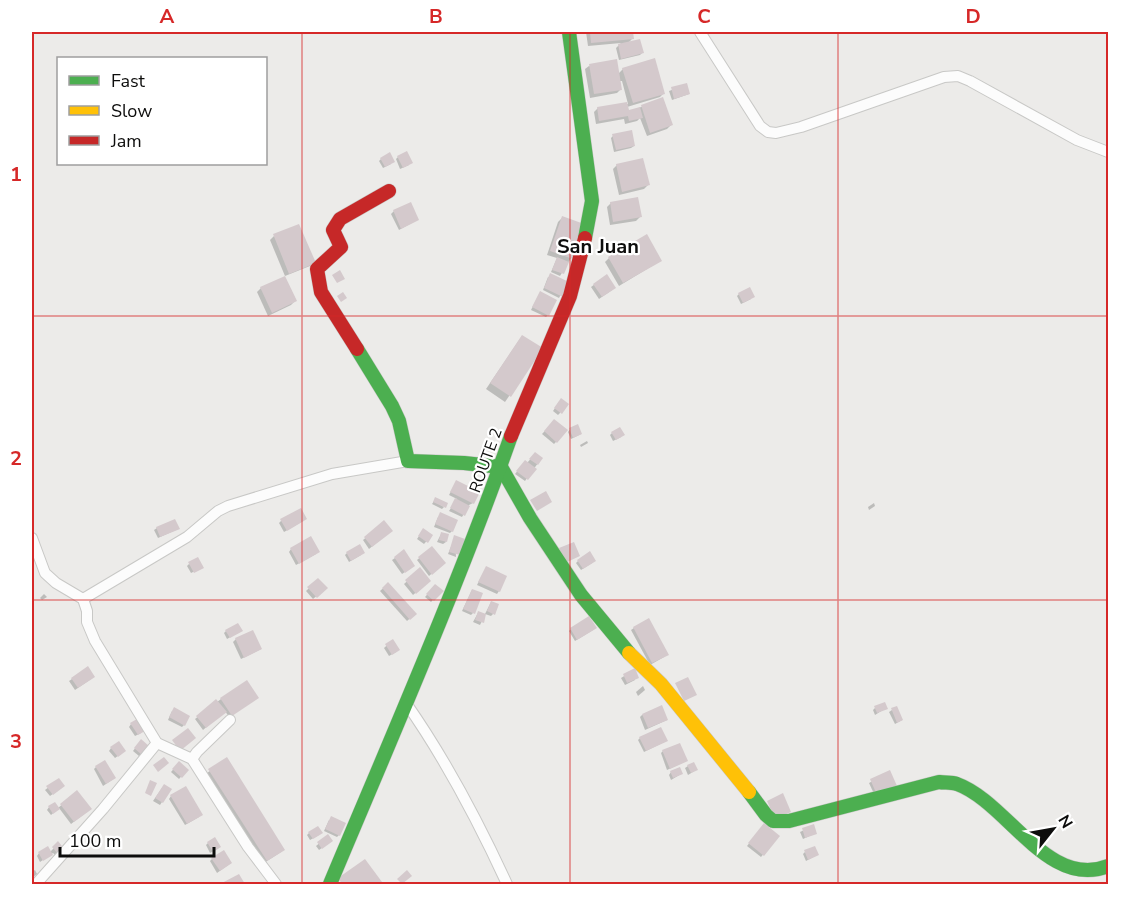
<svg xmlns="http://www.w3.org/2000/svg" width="1140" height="916" font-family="'Nunito Sans',sans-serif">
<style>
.shadow{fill:#0003}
.building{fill:#d4c9cc}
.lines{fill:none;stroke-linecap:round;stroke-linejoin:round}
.street-casing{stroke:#c8c8c6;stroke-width:12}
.fast-casing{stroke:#c8c8c6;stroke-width:15}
.slow-casing{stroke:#c8c8c6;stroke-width:15}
.jam-casing{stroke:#c8c8c6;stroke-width:15}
.street{stroke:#fcfcfc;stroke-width:10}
.fast{stroke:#4caf50;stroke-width:14}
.slow{stroke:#ffc107;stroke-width:14}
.jam{stroke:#c62828;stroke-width:14}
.grid{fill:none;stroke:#d62828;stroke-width:1.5;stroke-opacity:0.55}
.labels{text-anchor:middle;stroke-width:4.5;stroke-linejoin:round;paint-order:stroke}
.street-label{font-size:16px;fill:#0d0d0c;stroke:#fff}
.quarter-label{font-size:20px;font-weight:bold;fill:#0d0d0c;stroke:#fff}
.neatline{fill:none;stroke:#d62828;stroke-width:2}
.grid-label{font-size:20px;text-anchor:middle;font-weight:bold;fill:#d62828}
</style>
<rect width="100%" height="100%" fill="#ecebe9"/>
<g class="shadow">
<path d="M586 32H631L632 39 627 44 642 53 640 55 619 60 616 48 621 43 588 46Z"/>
<path d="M589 66 618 74 623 69 664 93 660 97 627 107 628 112 662 99 671 125 667 129 647 136 640 118 637 121 625 124 624 119 596 124 594 112 598 108 628 104 622 81H619L621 89 617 93 590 98 585 69Z"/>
<path d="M686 85 689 94 672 100 669 91Z"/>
<path d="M613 136 634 146 631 148 614 152 611 138Z"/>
<path d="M398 157 409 165 400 169 396 159Z"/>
<path d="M381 159 391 164 383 168 379 161Z"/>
<path d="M617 165 648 185 644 189 619 195 613 169Z"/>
<path d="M611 203 640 217 636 221 610 225 607 207Z"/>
<path d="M394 211 417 220 399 230 391 214Z"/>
<path d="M562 218 571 258 560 276 551 272 557 258 547 255 558 222Z"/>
<path d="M274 236 314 262 310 266 285 276 270 240Z"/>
<path d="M609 258 660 261 619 286 605 262Z"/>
<path d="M606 276 612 290 599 299 591 287Z"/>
<path d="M548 277 567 283 559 298 543 290Z"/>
<path d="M284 278 295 301 291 305 268 316 257 292 261 288Z"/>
<path d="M540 293 548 315 546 317 531 310Z"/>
<path d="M739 294 751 299 741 304 737 296Z"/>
<path d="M522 336 541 349 505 402 486 389Z"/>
<path d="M559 402 560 413 558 415 553 411Z"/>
<path d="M554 421 566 431 554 444 542 434Z"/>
<path d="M570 429 581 434 571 439 568 432Z"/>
<path d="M612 433 621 437 613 441 610 435Z"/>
<path d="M587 441 588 443 581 447 580 445Z"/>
<path d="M535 454 541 459 525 481 515 474 523 464 527 463Z"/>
<path d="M456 482 473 503 469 505 462 517 449 511 457 499 449 495Z"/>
<path d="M434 501 444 507 442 509 432 504Z"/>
<path d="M874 503 875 506 869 510 868 507Z"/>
<path d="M438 517 452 531 450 533 434 527Z"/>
<path d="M281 521H303L284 532 279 523Z"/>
<path d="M384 523 391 531 369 549 363 540Z"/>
<path d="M157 528 178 529 158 538 154 530Z"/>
<path d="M421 533 431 536 424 544 417 539Z"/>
<path d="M441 534 446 542 443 544 437 542Z"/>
<path d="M455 537 456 557 448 554Z"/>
<path d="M431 548 444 563 429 576 417 560Z"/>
<path d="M291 549 316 554 296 565 289 552Z"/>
<path d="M347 553 361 555 349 562 345 555Z"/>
<path d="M395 558 411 568 402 574 392 560Z"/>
<path d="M578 561 592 563 581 570 576 563Z"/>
<path d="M189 564 201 568 191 573 187 566Z"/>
<path d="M486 568 499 591 497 594 477 585Z"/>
<path d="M420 570 429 581 413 595 404 584Z"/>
<path d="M318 580 326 588 313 599 306 591Z"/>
<path d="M388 584 415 614 407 621 380 591Z"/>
<path d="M435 586 441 591 431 602 425 597Z"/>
<path d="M472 590 473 613 471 615 462 611Z"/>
<path d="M44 594 47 597 42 600 40 598Z"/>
<path d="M491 602 493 614 491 616 485 614Z"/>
<path d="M478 613 485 615 480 625 473 622Z"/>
<path d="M634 628 664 657 650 665 631 630Z"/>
<path d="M571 629 593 630 575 641 569 631Z"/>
<path d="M226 631H241L227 639 224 633Z"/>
<path d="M236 639 261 649 241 659 233 642Z"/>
<path d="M392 641 396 652 389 656 384 648Z"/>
<path d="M634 670 635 680 625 685 621 678Z"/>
<path d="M72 679H91L75 690 69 681Z"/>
<path d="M643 686 645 690 638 696 636 692Z"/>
<path d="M257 698 229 717 225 711 203 730 195 719 221 699Z"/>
<path d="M875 708H886L875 715 873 710Z"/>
<path d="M892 710 902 720 895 724 889 712Z"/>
<path d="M172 711 184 725 182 727 168 720Z"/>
<path d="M642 715 667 720 645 730 640 717Z"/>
<path d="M131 724 141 733 135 736 129 727Z"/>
<path d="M640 738 666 741 644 752 638 740Z"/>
<path d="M139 743 141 754 139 756 133 751Z"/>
<path d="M111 748 122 753 115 758 109 751Z"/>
<path d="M663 751 686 761 667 770 661 753Z"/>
<path d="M226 760 281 852 264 863 207 773Z"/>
<path d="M179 763 187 770 179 779 171 772Z"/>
<path d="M688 766 696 770 688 775 685 768Z"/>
<path d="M96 767 115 778 103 786 94 769Z"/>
<path d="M671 772 681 774 671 780 669 775Z"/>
<path d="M889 772 875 796 869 783Z"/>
<path d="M58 780 61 788 50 796 45 790Z"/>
<path d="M162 788V802L160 805 153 801Z"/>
<path d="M77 792 88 811 71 824 59 808 51 815 47 810 49 807 58 808Z"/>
<path d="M171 796 199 817 185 825 169 799Z"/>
<path d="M329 820 339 835 337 837 324 831Z"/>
<path d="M764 825 778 836 761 857 747 846Z"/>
<path d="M813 826 816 833 803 839 800 832Z"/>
<path d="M309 833 319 835 310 840 307 835Z"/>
<path d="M328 836 329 843 319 850 316 846Z"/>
<path d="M208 843 217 849 210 853 206 845Z"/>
<path d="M58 844 63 849 56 856 53 853 40 862 37 856 39 853 50 852Z"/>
<path d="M805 852 817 855 806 861 803 854Z"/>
<path d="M212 859 231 863 217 873 210 861Z"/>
<path d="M365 861 380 882 377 884H339Z"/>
<path d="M35 870 37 874 32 878V872Z"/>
</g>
<g class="building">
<path d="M590 32H633L634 39 591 43Z"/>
<path d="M640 39 644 53 621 59 618 44Z"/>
<path d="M655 58 665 94 633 103 622 68Z"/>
<path d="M617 59 622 90 594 94 589 64Z"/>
<path d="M687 83 690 94 674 99 671 87Z"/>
<path d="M663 97 673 125 650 133 641 105Z"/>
<path d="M627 102 629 110 640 107 643 118 629 121 628 116 599 121 597 107Z"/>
<path d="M632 130 635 146 616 150 612 134Z"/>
<path d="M407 151 413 163 403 168 397 156Z"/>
<path d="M390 152 395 162 385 167 380 158Z"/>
<path d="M643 158 650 185 622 192 616 164Z"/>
<path d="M638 197 642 217 613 222 610 202Z"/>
<path d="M411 202 419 220 401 229 393 210Z"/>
<path d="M562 216 584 224 573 259 550 251Z"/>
<path d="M299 224 316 263 289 274 273 234Z"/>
<path d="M647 234 662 261 623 283 608 257Z"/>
<path d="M557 257 569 262 564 274 552 270Z"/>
<path d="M340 270 345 279 337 283 332 275Z"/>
<path d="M550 273 569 282 563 297 544 288Z"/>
<path d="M607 274 616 288 602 297 593 284Z"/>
<path d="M285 276 297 301 272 313 260 287Z"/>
<path d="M750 287 755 297 743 303 738 293Z"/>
<path d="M540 291 557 300 549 316 532 307Z"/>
<path d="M343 292 347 298 341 302 337 296Z"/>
<path d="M522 335 543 348 511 397 490 383Z"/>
<path d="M561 398 569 404 562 414 554 408Z"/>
<path d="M554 419 568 430 557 443 544 431Z"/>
<path d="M578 424 582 434 573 438 569 428Z"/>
<path d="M620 427 625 435 616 440 611 432Z"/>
<path d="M535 452 543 458 538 465 529 459Z"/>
<path d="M525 460 537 469 528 480 516 471Z"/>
<path d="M456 480 480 492 474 504 450 492Z"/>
<path d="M546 491 552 502 537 511 530 500Z"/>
<path d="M435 497 448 503 446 508 433 502Z"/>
<path d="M455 498 470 506 465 516 450 508Z"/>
<path d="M301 508 307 519 287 531 280 519Z"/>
<path d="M440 512 458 520 453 532 435 524Z"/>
<path d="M175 519 180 529 160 537 156 527Z"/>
<path d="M384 520 393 531 372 547 364 537Z"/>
<path d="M423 528 433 535 428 543 418 536Z"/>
<path d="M441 532 449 534 447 542 439 540Z"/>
<path d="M454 535 465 539 460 555 449 552Z"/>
<path d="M311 536 320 552 299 564 290 548Z"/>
<path d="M574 542 580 556 565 563 559 548Z"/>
<path d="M360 544 365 553 351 561 346 552Z"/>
<path d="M432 546 446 563 432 575 418 557Z"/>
<path d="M404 549 415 566 405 573 394 557Z"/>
<path d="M590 551 596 561 583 569 577 560Z"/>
<path d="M198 557 204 568 194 573 188 562Z"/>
<path d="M486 566 507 576 500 592 478 582Z"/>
<path d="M420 567 431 581 416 594 405 580Z"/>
<path d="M318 578 328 588 317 598 307 587Z"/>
<path d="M388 582 417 614 410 620 382 588Z"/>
<path d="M435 584 444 591 434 601 426 594Z"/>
<path d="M472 589 483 593 475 614 463 609Z"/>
<path d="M491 601 499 604 495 615 487 611Z"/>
<path d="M478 611 486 614 484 623 475 620Z"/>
<path d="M589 616 597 628 577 640 570 628Z"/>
<path d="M649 618 669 655 652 663 633 627Z"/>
<path d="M238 623 243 631 230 638 225 630Z"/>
<path d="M253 630 262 649 244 658 235 638Z"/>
<path d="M393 639 400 650 392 655 385 644Z"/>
<path d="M88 666 95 677 78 688 71 678Z"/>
<path d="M635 668 639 678 627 683 623 674Z"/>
<path d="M688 677 697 695 684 701 675 683Z"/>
<path d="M247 680 259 698 232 716 220 698Z"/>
<path d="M216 699 227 712 206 728 196 716Z"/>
<path d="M885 702 888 709 877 713 874 706Z"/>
<path d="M662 705 668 720 648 728 642 714Z"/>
<path d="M897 706 903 720 897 723 891 708Z"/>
<path d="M174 707 190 716 185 726 169 717Z"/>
<path d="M137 719 145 731 138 735 130 723Z"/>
<path d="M661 727 668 741 646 751 639 737Z"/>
<path d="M188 728 196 738 180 751 172 740Z"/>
<path d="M141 739 149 746 142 755 134 748Z"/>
<path d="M119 741 126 751 118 757 110 747Z"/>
<path d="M680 743 688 761 670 769 662 750Z"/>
<path d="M164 757 169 763 158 772 153 765Z"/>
<path d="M227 757 285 850 267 861 208 769Z"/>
<path d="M105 760 116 778 106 784 95 766Z"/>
<path d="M179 761 189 770 182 778 172 769Z"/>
<path d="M694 762 698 770 691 773 687 765Z"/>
<path d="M680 767 683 774 673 778 670 771Z"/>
<path d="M890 770 897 786 877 795 870 779Z"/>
<path d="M59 778 65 786 53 795 46 786Z"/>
<path d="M150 780 157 783 151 796 145 793Z"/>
<path d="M164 784 172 789 163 803 155 798Z"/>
<path d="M186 786 203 815 187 824 170 795Z"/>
<path d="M77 790 92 809 74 822 60 804Z"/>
<path d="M783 793 791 812 775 819 767 801Z"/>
<path d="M55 802 60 809 53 814 48 806Z"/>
<path d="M331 816 346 823 340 836 325 829Z"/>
<path d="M764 823 780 836 764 856 748 843Z"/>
<path d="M814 824 817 834 805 838 802 828Z"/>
<path d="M318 826 323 833 313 839 308 832Z"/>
<path d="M328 834 333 841 322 849 317 842Z"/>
<path d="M215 837 221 847 213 852 207 842Z"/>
<path d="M58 841 65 850 59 855 52 847Z"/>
<path d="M48 846 53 855 43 861 38 852Z"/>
<path d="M815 846 819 855 808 860 804 850Z"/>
<path d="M224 850 232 863 220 871 211 858Z"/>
<path d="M365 859 382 882 379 884H342L338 878Z"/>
<path d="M407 870 412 876 402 884 397 879Z"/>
<path d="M239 874 245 884H220Z"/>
</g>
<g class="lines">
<defs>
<g id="street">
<path d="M700 32 760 126 768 132 776 133 801 127 944 77 958 76 970 81 1077 140 1108 152"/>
<path d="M32 538 45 573 56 583 83 599 87 611V622L95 641 157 743 192 759 248 847 276 884"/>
<path d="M83 599 187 537 218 511 228 506 332 474 408 461"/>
<path d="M406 703C446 760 478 821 507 884"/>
<path d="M192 759 197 752 230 720"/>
<path d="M36 884 103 809 157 743"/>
</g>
<g id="fast">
<path d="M569 32 592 201 585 238"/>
<path d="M357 349 392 406 399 421 408 461 464 463 501 467 530 518 581 595 629 653"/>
<path d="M749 792 766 815 773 821H789L939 782C945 783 951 782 957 784 1007 802 1048 890 1108 866"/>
<path d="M330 884C392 736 457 588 511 436"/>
</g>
<path id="slow" d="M629 653 661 684 749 792"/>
<g id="jam">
<path d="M357 349 321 292 317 269 341 247 333 230 340 219 389 191"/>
<path d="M511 436 570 296 585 238"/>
</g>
</defs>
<use href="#street" class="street-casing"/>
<use href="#fast" class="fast-casing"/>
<use href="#slow" class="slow-casing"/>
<use href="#jam" class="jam-casing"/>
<use href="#street" class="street"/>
<use href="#fast" class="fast"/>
<use href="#slow" class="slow"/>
<use href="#jam" class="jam"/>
</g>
<path class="grid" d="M302 32V884M570 32V884M838 32V884M32 316H1108M32 600H1108"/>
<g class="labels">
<g class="street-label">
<text transform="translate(485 460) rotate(-70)" y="6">ROUTE 2</text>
</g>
<g class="quarter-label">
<text x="598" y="253">San Juan</text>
</g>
</g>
<rect width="1140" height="916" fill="none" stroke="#ffffff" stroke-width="66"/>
<rect x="57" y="57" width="210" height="108" fill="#ffffff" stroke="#9e9e9e" stroke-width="1.5"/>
<rect x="69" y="76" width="30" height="9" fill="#4caf50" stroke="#9e9e9e" stroke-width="1.5"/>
<text x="111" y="87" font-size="18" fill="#0d0d0c">Fast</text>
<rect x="69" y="106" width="30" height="9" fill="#ffc107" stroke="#9e9e9e" stroke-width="1.5"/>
<text x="111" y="117" font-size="18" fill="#0d0d0c">Slow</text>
<rect x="69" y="136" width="30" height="9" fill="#c62828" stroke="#9e9e9e" stroke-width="1.5"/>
<text x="111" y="147" font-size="18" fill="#0d0d0c">Jam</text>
<g transform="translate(1053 829) rotate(59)" stroke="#ffffff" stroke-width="4.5" paint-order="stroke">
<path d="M0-4.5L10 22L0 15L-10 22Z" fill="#0d0d0c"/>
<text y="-9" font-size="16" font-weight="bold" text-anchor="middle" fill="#0d0d0c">N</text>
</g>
<path d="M60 847v9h154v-9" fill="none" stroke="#0d0d0c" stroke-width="3"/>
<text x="69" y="847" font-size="18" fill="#0d0d0c" stroke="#ffffff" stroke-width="4.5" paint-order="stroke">100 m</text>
<rect x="33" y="33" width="1074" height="850" class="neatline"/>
<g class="grid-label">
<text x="167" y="23">A</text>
<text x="436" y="23">B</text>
<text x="704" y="23">C</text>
<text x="973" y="23">D</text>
<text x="16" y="181">1</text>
<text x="16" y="465">2</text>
<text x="16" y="748">3</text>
</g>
</svg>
